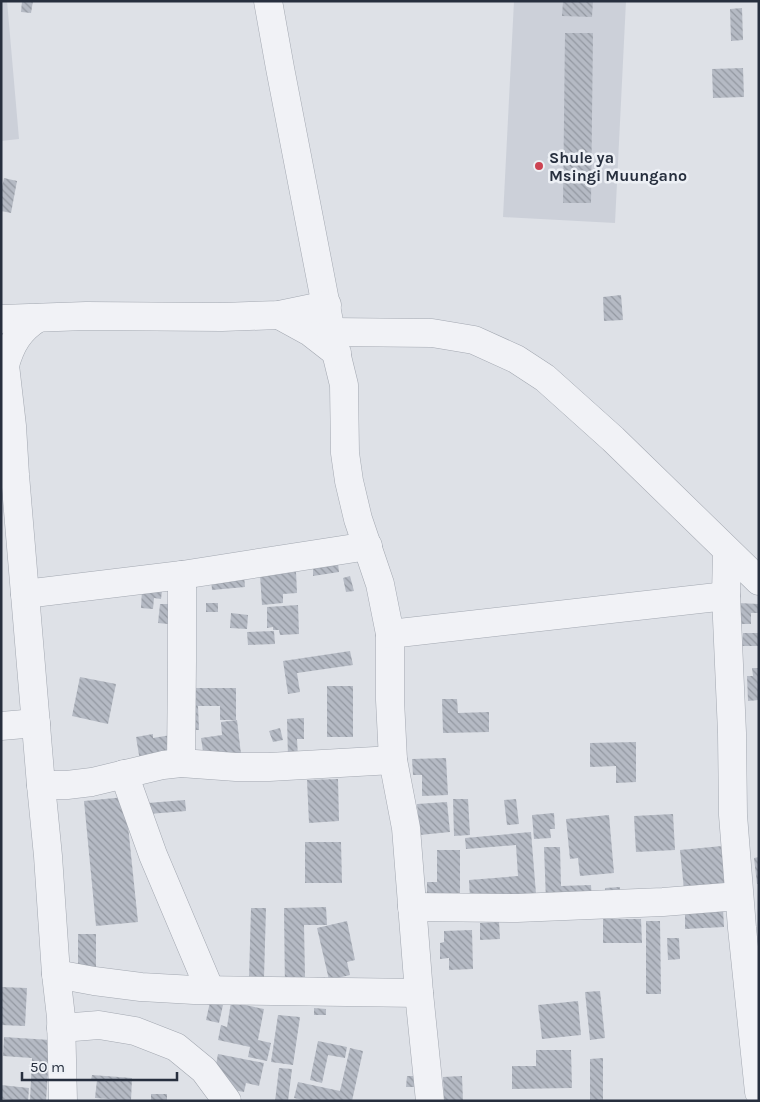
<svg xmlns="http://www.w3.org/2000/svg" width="760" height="1102" font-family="Karla,sans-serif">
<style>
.built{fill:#ccd0d9}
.building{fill:url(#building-back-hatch)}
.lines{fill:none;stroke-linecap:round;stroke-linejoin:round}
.minor-casing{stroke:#a3a8b1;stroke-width:29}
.minor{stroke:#f1f2f6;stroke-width:28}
.poi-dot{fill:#cc4352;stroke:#edf0f5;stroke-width:2}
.labels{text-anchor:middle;stroke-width:5;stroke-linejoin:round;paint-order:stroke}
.poi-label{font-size:16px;font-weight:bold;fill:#272f3e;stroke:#edf0f5;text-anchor:start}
</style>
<defs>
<pattern id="building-back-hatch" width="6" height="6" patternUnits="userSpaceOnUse" patternTransform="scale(1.25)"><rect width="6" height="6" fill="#b5bac4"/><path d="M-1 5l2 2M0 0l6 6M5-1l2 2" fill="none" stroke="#9398a1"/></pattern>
</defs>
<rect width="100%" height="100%" fill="#dee1e7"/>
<g class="built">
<path d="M1 1H7L19 139 1 141Z"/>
<path d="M514 1H626L615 223 503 217Z"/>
</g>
<g class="building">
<path d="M22 1H33L31 13 21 12Z"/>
<path d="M563 1H593L592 17 562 16Z"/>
<path d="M742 8 743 40 731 41 730 9Z"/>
<path d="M565 33H593L591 203H563Z"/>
<path d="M743 68 744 97 713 98 712 69Z"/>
<path d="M4 178 17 181 11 213 1 211V191Z"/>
<path d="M621 295 623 320 604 321 603 297Z"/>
<path d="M338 564 339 572 313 576V567Z"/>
<path d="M296 572 297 593 283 594V603L262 605 260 575Z"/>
<path d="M244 575 245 587 212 590 211 578Z"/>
<path d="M350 576 354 591 346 592 343 578Z"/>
<path d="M142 590 162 591 161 599 154 598 153 609 141 608Z"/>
<rect x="206" y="603" width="12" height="9"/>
<path d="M738 603 759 604V613H751V624H738Z"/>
<path d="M160 604H169L168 624 158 623Z"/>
<path d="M298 605 299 634 280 635 279 630H273V627L267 628V607Z"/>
<path d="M231 613 248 615 247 629 230 628Z"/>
<path d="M274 631 275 644 248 645 247 632Z"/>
<path d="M743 633H759V646H742Z"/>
<path d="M350 651 353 665 297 673 300 692 288 694 283 661Z"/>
<path d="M752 668H759V700L748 701 747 676H753Z"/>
<path d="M80 677 116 684 108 724 72 716Z"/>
<rect x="327" y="686" width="26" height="51"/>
<path d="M184 688H236V720H220V706H198L199 730H185Z"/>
<path d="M442 699H457L458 713 489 712V732L443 733Z"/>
<path d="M304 718V739H297L298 758H288L287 719Z"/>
<path d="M237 720 242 763 204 758 201 738 222 735 221 722Z"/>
<path d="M280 728 283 740 273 742 269 731Z"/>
<path d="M153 734V738L177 734 181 755 140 761 136 737Z"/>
<path d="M636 742V782L616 783V766L590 767V743Z"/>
<path d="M446 758 448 795 422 796V775H413L412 759Z"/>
<path d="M338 779 339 821 309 823 307 780Z"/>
<path d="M125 797 138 922 96 926 84 801Z"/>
<path d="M453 799H468L470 835 454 836Z"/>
<path d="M516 799 519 824 507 825 504 800Z"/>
<path d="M185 800 186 811 149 814 148 803Z"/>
<path d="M447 802 450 832 420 835 417 804Z"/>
<path d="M554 813 555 829H550L551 838 534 839 532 815Z"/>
<path d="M673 814 675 850 636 852 634 816Z"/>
<path d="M609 815 614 873 580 876 578 858 570 859 566 819Z"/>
<path d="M531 832 536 894 470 899 469 880 518 876 516 845 466 849 465 838Z"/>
<path d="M305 842H341L342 883H305Z"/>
<path d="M722 846 726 886 684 890 680 850Z"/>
<path d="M544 847H560L561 886 591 885 592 900 546 901Z"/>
<path d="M437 850H460V900H427V882H437Z"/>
<path d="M759 857V884H757L754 858Z"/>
<path d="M620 887V897L605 898V888Z"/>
<path d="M326 907 327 925H304L305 977H325V991H285L284 908Z"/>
<path d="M251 908H266L264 978H249Z"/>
<path d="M723 909 724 927 685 929V911Z"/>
<path d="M603 919H641L642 943H603Z"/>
<path d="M347 921 355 960 347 962 350 975 329 980 317 928Z"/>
<path d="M646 921H660L661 994H646Z"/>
<path d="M499 922 500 939 480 940V923Z"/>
<path d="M472 930 473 969 449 970V958L440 959V943L444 942V931Z"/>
<path d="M78 934H96V972L78 971Z"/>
<path d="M667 938H679L680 959 668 960Z"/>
<path d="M1 987 27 988 25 1026 1 1025Z"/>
<path d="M600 991 605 1038 590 1040 585 992Z"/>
<path d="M578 1001 581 1035 542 1039 538 1005Z"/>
<path d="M210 1002 223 1005 219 1023 206 1020Z"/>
<path d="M231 1002 264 1009 258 1040 271 1043 267 1061 248 1057 250 1047 218 1040 221 1025 227 1027Z"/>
<path d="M314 1008 326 1009V1015H314Z"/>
<path d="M278 1015 300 1017 293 1065 271 1062Z"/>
<path d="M4 1037 50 1040 46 1101H30L32 1058 3 1056Z"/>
<path d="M318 1041 347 1047 345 1058 328 1055 322 1083 310 1080Z"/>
<path d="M350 1048 363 1051 352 1101H309L294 1098 298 1082 340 1091Z"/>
<path d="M536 1050H571L572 1088 512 1089V1066H536Z"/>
<path d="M218 1054 264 1063 259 1086 246 1083 244 1092 221 1088 214 1075Z"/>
<path d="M603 1058V1101H590V1059Z"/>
<path d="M279 1068 292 1069 288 1101H275Z"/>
<path d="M92 1075 132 1078 131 1101 95 1098 97 1080H91Z"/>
<path d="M407 1076H416V1087H406Z"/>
<path d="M462 1076 463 1101H444L443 1077Z"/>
<path d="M1 1085 29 1088 28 1101 1 1099Z"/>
<rect x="151" y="1094" width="16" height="7"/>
</g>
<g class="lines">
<defs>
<g id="minor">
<path d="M268 1 280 68 331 332 344 385 345 453 349 481 358 519 380 584 390 634V700L393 760 406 828 419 993 430 1101"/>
<path d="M279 315 310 332 337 353"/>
<path d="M1 319 86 316 222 317 279 315 327 305"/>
<path d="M331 332 432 333 474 340 516 359 545 378 613 439 759 581"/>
<path d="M1 359 5 365 12 426 15 475 41 785 48 856 56 974 61 1017 63 1101"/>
<path d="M5 365C11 344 19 330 38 318"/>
<path d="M727 551 726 596 732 733 733 815 742 928 759 1092"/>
<path d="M25 594 182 575 368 546"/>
<path d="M390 634 726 596"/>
<path d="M1 726 36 723"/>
<path d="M181 763 182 661V575"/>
<path d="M124 774 153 855 210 990"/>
<path d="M41 785H67L92 782 163 765 181 763 236 767H269L393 760"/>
<path d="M412 907 517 908 663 902 739 896"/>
<path d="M56 974 94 981 141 987 194 990 419 993"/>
<path d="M61 1028 99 1025 135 1031 176 1047 204 1070 227 1101"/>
</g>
</defs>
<use href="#minor" class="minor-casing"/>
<use href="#minor" class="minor"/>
</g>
<circle class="poi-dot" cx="539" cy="166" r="5"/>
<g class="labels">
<g class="poi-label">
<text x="549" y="163">Shule ya<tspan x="549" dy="18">Msingi Muungano</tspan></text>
</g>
</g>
<rect width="760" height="1102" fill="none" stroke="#272f3e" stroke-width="5"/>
<path d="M22 1072v8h155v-8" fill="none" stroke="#272f3e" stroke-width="2.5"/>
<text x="30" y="1072" font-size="15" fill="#272f3e" stroke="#edf0f5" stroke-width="4" paint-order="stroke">50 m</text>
</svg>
